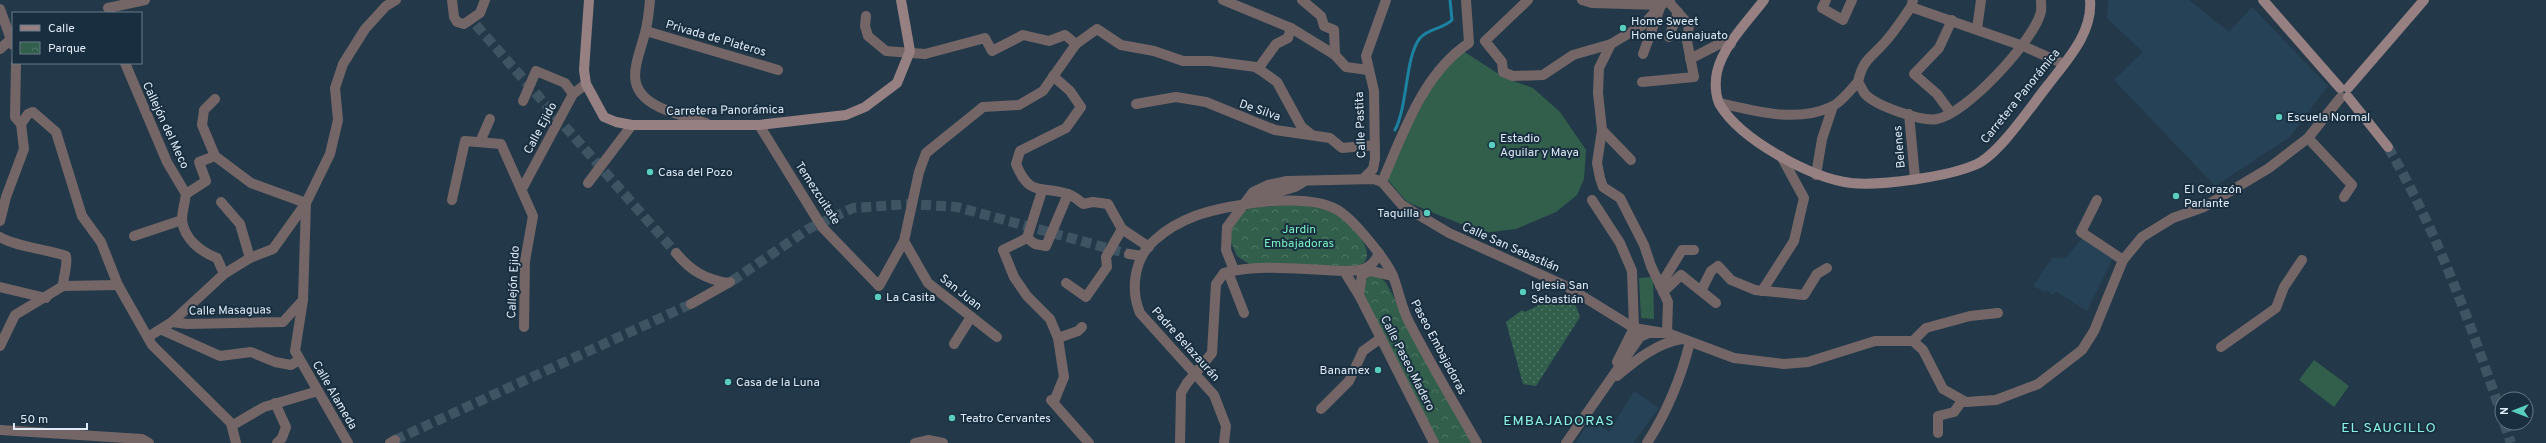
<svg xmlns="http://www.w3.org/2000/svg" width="2546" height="443" font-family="Overpass,sans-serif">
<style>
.built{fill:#264257}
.grass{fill:url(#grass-dots)}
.park{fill:url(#park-crowns)}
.garden{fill:#315f4c}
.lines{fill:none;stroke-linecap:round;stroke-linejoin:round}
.stream{stroke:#1d82a2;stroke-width:3}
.street-tunnel{stroke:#3f5463;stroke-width:10;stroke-dasharray:10 5;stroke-linecap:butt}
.secondary-tunnel{stroke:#3f5463;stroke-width:10;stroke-dasharray:10 5;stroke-linecap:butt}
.street{stroke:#746667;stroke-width:10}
.secondary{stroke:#968082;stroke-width:10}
.street-bridge{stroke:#746667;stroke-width:10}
.poi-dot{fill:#59cebe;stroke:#192e3f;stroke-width:1.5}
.labels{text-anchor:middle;stroke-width:4;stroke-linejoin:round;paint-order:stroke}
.poi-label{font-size:12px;fill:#deebf6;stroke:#192e3f;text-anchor:start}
.street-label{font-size:12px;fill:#deebf6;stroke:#192e3f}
.park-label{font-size:12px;fill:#7af1bf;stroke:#192e3f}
.quarter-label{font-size:14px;letter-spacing:1px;fill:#8af2e2;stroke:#192e3f}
</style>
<defs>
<pattern id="grass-dots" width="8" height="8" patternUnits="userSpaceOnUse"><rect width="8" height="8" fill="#315f4c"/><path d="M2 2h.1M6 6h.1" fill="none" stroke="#4e7666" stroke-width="1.8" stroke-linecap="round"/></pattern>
<pattern id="park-crowns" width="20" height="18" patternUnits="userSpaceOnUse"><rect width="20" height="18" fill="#315f4c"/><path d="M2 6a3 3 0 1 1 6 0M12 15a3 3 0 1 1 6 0" fill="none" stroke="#4e7666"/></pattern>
</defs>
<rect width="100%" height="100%" fill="#233949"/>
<g class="built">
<path d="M2108 0H2189L2229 32 2252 7 2328 86 2290 137 2215 186 2114 80 2143 52 2107 18Z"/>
<path d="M2084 236 2114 256 2087 311 2057 292 2052 295 2047 290 2045 292 2033 286 2052 258H2066Z"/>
<path d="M1634 391 1659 408 1633 443H1576L1591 418 1609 432Z"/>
</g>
<path class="grass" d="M1557 296 1576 306 1580 317 1536 386 1523 384 1506 322 1522 310 1525 312Z"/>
<g class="park">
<path d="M1299 204C1310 207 1325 208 1335 214 1349 221 1386 259 1355 267L1252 266 1237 256 1231 242 1232 226 1242 212 1251 208Z"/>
<path d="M1372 276 1380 277 1386 283 1474 443H1435L1362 290 1365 280Z"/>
</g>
<g class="garden">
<path d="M1463 51 1505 78 1533 88 1560 112 1586 150 1584 179 1577 195 1556 212 1516 229 1483 233 1407 202 1387 179 1403 141 1440 71Z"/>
<path d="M1653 277 1654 319 1641 318 1639 278Z"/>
<path d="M2314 360 2349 386 2334 407 2299 380Z"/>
</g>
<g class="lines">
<path class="stream" d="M1395 130C1408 105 1405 57 1420 38 1429 28 1443 29 1452 20L1450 0"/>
<g class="street-tunnel">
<path d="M476 25 676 253"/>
<path d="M732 281 810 228 853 208 910 204 957 207 1129 254"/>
<path d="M395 440 691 304"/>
</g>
<g class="secondary-tunnel">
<path d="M2388 147C2437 231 2471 325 2502 416"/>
<path d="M2504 423 2511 443"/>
</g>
<g class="street">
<path d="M452 0 454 17 457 22 464 24 480 13 485 0"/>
<path d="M650 0C649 11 648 23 645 33 637 64 622 89 659 107 674 114 691 118 706 123"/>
<path d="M1223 0 1291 28 1335 55 1346 67 1368 70"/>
<path d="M1302 0 1321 16 1324 26 1334 30 1335 55"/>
<path d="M1528 0 1485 41 1502 62 1503 72 1513 76 1543 75 1573 55 1611 44 1643 25 1661 5 1670 0"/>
<path d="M1582 0 1592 3 1661 5 1643 54"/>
<path d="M1826 0 1822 8 1843 20 1852 0"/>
<path d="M1913 0 1911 7C1903 18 1895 31 1885 42 1871 58 1863 59 1858 82 1861 86 1863 92 1866 95 1877 106 1922 122 1937 119 1966 114 2031 43 2040 15 2042 11 2041 5 2041 0"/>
<path d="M1911 7 2023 46 2064 64"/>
<path d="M108 8 145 0"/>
<path d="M0 9 13 45"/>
<path d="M866 16 865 26 868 36 886 51 925 54 985 38 992 51 1023 35 1049 41 1065 35 1076 44"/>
<path d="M1977 29 1981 0"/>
<path d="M646 31 778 70"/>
<path d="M1669 37 1678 12"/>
<path d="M0 49 10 40"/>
<path d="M1690 59 1721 43 1731 44"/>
<path d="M16 63 15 117 21 124"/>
<path d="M125 63 167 162 186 194C185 202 182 212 182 220 184 239 201 252 217 258L224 274"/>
<path d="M1258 69 1276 44 1288 38 1291 28"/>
<path d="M1053 76 1070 91 1081 107 1066 128 1020 151 1016 164C1030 198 1041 185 1068 194 1073 196 1079 200 1083 204L1093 202 1108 204 1122 229 1149 247"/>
<path d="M1642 82 1694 77 1687 41 1689 25 1668 1"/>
<path d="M523 101 536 71 565 83 573 94"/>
<path d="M1719 103C1755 111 1796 123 1831 107 1841 103 1850 90 1858 82"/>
<path d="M1136 104 1176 97 1206 102 1275 130 1330 138 1342 148 1375 145"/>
<path d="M1951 113 1937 94 1914 74 1939 48 1952 20"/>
<path d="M1909 114 1915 178"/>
<path d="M21 124 28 114 33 112 56 132 82 216 101 242 118 285 152 345 231 423 236 443"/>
<path d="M759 125 822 227 879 286 904 241 919 172 926 153 983 107 1019 105 1043 91 1076 44 1097 29 1121 45 1154 51 1183 61H1210L1256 67 1277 82 1301 126 1312 135"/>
<path d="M1602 130 1631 160"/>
<path d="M2308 138 2352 185 2344 197"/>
<path d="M480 142 490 119"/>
<path d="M1816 175 1822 139 1833 106"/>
<path d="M1365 177 1373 169 1375 159 1374 91 1366 56 1386 0"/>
<path d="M1382 182C1403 134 1423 73 1469 43L1466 0"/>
<path d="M588 183 632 125"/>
<path d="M522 189 573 94 586 84"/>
<path d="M186 194 206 181 199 162 215 156"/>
<path d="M1254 199 1295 187 1305 181"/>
<path d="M452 200 465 141 501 144 533 216 525 261 524 327"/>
<path d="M1592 200 1620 243 1632 271 1634 328"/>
<path d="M2097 200 2081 232 2123 260"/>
<path d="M221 202 240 224 250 258"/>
<path d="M0 221 6 197 24 149 21 124"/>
<path d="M134 236 182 220"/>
<path d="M0 237C16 247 47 249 66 256 68 268 63 275 63 286"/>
<path d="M1027 238 1003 250 1014 277 1027 296 1050 319 1058 338 1064 377 1055 399 1051 400 1089 443"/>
<path d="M1027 238 1035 244 1046 246 1068 194"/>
<path d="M1027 238 1042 191"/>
<path d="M904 241 928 283 997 337"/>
<path d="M676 253C691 271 705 279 728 283"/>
<path d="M1129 254 1142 256"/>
<path d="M1234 270 1226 250 1227 227 1253 192 1268 185 1287 181 1374 179 1382 182 1402 205 1449 233 1566 286 1634 328 1670 334 1734 358 1784 364 1808 362 1875 341H1913L1923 350 1943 389 1966 402 1996 400 2038 384 2082 350 2094 331 2123 260 2142 237 2173 218 2204 207 2269 168 2308 138 2341 97"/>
<path d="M1344 271C1360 271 1372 270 1379 253"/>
<path d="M1228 272 1244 313"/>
<path d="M1224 273C1258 263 1307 270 1344 271L1359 295 1434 443"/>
<path d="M1066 283 1086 297 1107 267 1106 257 1122 229"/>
<path d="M1660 286 1682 250H1694"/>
<path d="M0 287 46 298"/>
<path d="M1702 289 1711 271 1718 266 1731 280 1755 290 1804 295 1817 274 1827 268"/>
<path d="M1762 291 1794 241 1804 198 1781 156"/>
<path d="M1663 292 1681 275 1716 303"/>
<path d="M1359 295 1362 275 1371 271 1393 276"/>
<path d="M691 304 730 282"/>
<path d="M172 322 187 324 283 322 303 300"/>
<path d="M162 330 220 356 251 352 275 362 291 365 299 360"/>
<path d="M148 337 172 322 224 274 250 258 273 249 306 203 251 183 215 156 202 125 204 110 215 99"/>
<path d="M1058 338 1078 331 1082 327"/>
<path d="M1913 341 1926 328 1970 316 1998 313"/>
<path d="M954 344 971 317"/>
<path d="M0 346 15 315 63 286 118 285"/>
<path d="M2221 347 2276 308 2284 287 2302 260"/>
<path d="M1617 362 1634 328"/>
<path d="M1199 369 1212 353 1216 284 1224 273"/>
<path d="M1617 376C1636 360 1657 343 1682 339"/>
<path d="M275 403 286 427 282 438 277 443"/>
<path d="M1321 409 1349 381 1363 351 1381 338"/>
<path d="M233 425 264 407 318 391"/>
<path d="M0 430 142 439 149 443"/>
<path d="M1938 433V416L1954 412 1962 401"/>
<path d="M348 443 295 351 303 300 306 203 330 154 338 120 335 88 343 64 365 29 386 6 396 0"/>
<path d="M390 443 395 440"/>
<path d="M915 443 928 440 943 443"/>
<path d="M1180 443 1181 393 1187 383"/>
<path d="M1224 443 1226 426 1214 395 1140 313C1130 289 1134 257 1156 239 1166 230 1182 221 1195 216 1228 204 1312 190 1342 213 1356 223 1387 261 1393 276 1399 291 1401 307 1409 322 1430 363 1454 403 1477 443"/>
<path d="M1566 443 1640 337 1649 333H1667L1668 302 1651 266 1644 245 1620 198 1603 187 1600 178 1597 163 1602 130 1598 93 1599 68 1611 44"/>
<path d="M1647 443C1667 412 1681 378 1690 342"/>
</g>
<g class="secondary">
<path d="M589 0 584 70 586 84 604 117 616 122 632 125H759L846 115 865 107 897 83 910 51 901 0"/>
<path d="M1764 0C1748 21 1723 46 1717 72 1715 81 1715 96 1720 105 1741 140 1811 178 1851 183 1881 186 1948 177 1977 164 2000 153 2031 106 2048 85 2067 60 2093 33 2090 0"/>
<path d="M2263 0 2340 88"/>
<path d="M2348 88 2424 0"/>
<path d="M2348 97 2388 147"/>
</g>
<path class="street-bridge" d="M1187 383 1199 369"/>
</g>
<g class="poi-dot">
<circle cx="1623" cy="28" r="4"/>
<circle cx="2279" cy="117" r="4"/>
<circle cx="1492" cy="145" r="4"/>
<circle cx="650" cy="172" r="4"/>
<circle cx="2176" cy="196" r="4"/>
<circle cx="1427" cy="213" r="4"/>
<circle cx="1523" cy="292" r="4"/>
<circle cx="878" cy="297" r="4"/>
<circle cx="1378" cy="370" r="4"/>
<circle cx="728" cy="382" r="4"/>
<circle cx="952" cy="418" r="4"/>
</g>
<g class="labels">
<g class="poi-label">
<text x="1631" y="25">Home Sweet<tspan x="1631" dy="14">Home Guanajuato</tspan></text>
<text x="2287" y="121">Escuela Normal</text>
<text x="1500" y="142">Estadio<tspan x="1500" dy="14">Aguilar y Maya</tspan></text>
<text x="658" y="176">Casa del Pozo</text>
<text x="2184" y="193">El Corazón<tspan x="2184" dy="14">Parlante</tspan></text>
<text x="1419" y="217" text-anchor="end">Taquilla</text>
<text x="1531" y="289">Iglesia San<tspan x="1531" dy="14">Sebastián</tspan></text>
<text x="886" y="301">La Casita</text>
<text x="1370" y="374" text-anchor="end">Banamex</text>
<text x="736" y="386">Casa de la Luna</text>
<text x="960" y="422">Teatro Cervantes</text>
</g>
<g class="street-label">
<text transform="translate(716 38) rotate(16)" y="4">Privada de Plateros</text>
<text transform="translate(2020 96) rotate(-51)" y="4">Carretera Panorámica</text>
<text transform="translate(725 110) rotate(-1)" y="4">Carretera Panorámica</text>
<text transform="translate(1260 110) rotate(19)" y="4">De Silva</text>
<text transform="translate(166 125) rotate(65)" y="4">Callejón del Meco</text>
<text transform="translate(1360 125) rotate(-92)" y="4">Calle Pastita</text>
<text transform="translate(540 128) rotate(-62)" y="4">Calle Ejido</text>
<text transform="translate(1899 147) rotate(-95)" y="4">Belenes</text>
<text transform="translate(818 193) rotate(57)" y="4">Temezcuitate</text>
<text transform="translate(1511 247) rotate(24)" y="4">Calle San Sebastián</text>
<text transform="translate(513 282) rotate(-87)" y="4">Callejón Ejido</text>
<text transform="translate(961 292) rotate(38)" y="4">San Juan</text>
<text transform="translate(230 310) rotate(-1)" y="4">Calle Masaguas</text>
<text transform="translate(1186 344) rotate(48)" y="4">Padre Belazaurán</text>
<text transform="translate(1439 347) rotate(62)" y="4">Paseo Embajadoras</text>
<text transform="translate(1408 363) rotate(63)" y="4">Calle Paseo Madero</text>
<text transform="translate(335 395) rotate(60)" y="4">Calle Alameda</text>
</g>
<g class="park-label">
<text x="1299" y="233">Jardin<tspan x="1299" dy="14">Embajadoras</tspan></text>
</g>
<g class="quarter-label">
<text x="1559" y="425">EMBAJADORAS</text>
<text x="2389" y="432">EL SAUCILLO</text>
</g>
</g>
<rect x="12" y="12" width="130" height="52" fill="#192e3f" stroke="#687a88"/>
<rect x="20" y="25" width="20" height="6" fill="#968082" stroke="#687a88"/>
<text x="48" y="32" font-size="12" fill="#deebf6">Calle</text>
<rect x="20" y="42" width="20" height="12" fill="url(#park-crowns)" stroke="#687a88"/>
<text x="48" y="52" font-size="12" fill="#deebf6">Parque</text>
<g transform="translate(2514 411) rotate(270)"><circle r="19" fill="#192e3f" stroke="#687a88"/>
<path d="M0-3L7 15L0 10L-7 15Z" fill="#59cebe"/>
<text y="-6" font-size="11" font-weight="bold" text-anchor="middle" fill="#deebf6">N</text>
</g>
<path d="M14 423v6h73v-6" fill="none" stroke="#deebf6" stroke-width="2"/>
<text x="20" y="423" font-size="12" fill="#deebf6" stroke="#192e3f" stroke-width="3" paint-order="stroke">50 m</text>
</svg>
